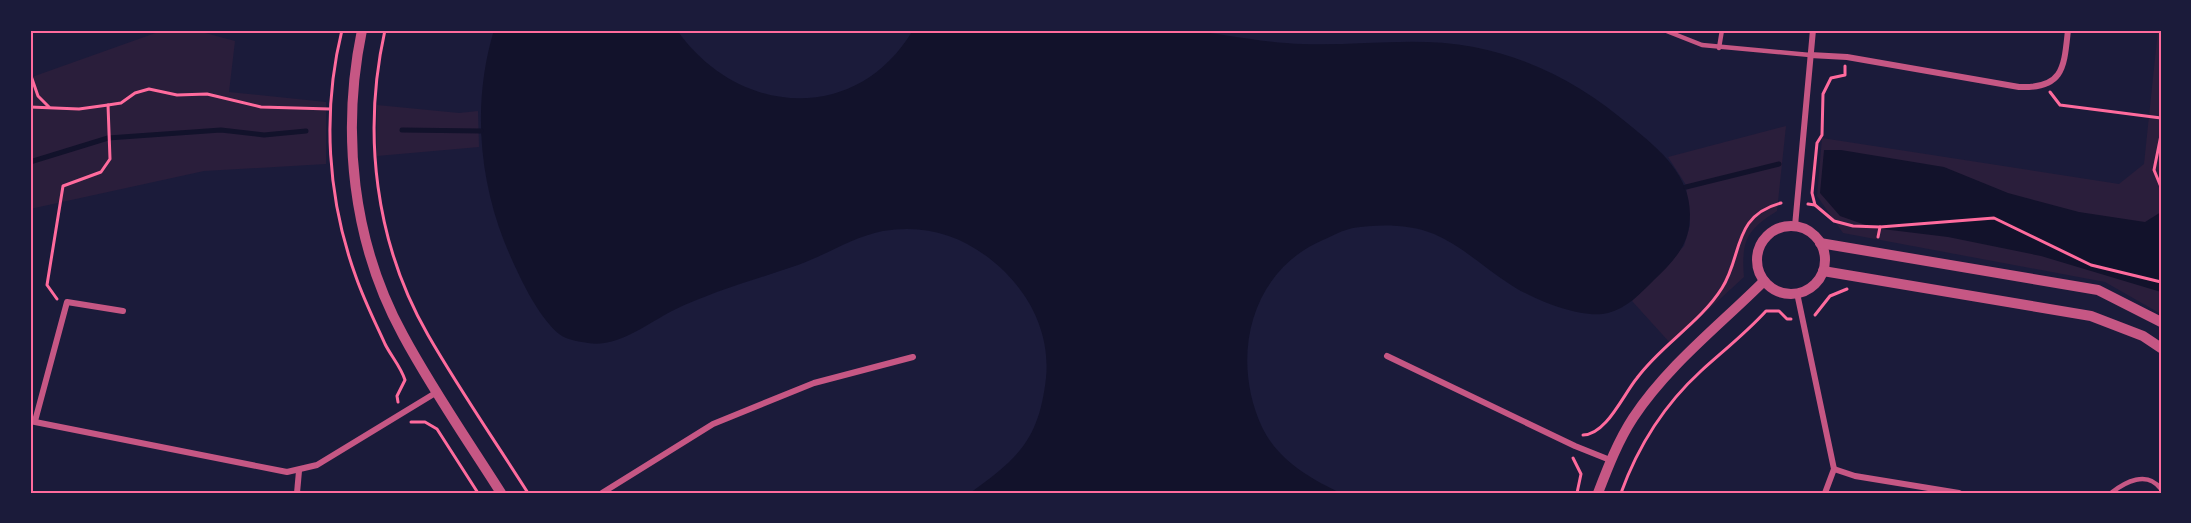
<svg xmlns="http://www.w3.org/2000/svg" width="2191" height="523" font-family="Lato,sans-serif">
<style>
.green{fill:#2a1e3b}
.water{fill:#12122b}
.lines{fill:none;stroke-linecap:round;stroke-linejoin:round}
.stream{stroke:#12122b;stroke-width:5}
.path{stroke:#ff6b9d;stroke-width:3}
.service{stroke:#c65784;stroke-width:4.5}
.minor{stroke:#c65784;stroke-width:6}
.tertiary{stroke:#c65784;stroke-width:10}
.neatline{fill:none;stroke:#ff6b9d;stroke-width:2}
</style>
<rect width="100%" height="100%" fill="#1b1b3a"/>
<g class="green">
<path d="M164 30H194L235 41 229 92 326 102V164L204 171 30 209V73L32 77Z"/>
<path d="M2158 30H2161V314L2105 282 1843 233 1817 196 1822 138 2119 184 2144 164Z"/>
<path d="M377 105 459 113 478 111 479 147 377 156Z"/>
<path d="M1786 126 1777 211C1747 230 1741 240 1744 277L1671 344 1632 301 1684 246 1690 225 1686 185 1668 157Z"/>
</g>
<g class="water">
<path d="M494 30H677C737 116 856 126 913 30 972 30 1032 30 1092 30 1122 30 1152 28 1182 30 1222 33 1262 43 1303 44 1360 46 1417 36 1474 47 1535 59 1585 87 1632 127 1664 153 1696 181 1689 227 1686 249 1669 266 1654 280 1640 294 1627 308 1608 313 1582 320 1529 298 1508 283 1483 267 1462 246 1434 234 1410 224 1378 224 1353 228 1343 230 1332 236 1323 240 1250 271 1230 358 1262 427 1277 459 1310 479 1341 493H970C1019 458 1039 439 1046 378 1050 337 1033 300 1005 272 971 239 931 223 883 231 853 237 826 255 798 265 755 280 713 291 672 311 647 324 617 348 588 343 581 342 569 340 562 336 538 320 515 268 504 241 478 174 473 99 494 30Z"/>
<path d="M1824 150H1841L1944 167 2008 193 2079 212 2145 222 2161 212V292L2041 256 1948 237 1874 228 1840 216 1820 193Z"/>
</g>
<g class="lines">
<g class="stream">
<path d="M402 130 481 131"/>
<path d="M30 162 108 138 221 130 264 135 306 131"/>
<path d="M1686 187 1779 164"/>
</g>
<g class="path">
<path d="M342 30C322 111 327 198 356 277 364 300 375 322 385 344 391 356 401 367 405 380L397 396 398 402"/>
<path d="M385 30C362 133 375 243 428 335 459 389 495 441 528 493"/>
<path d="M30 73 38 96 49 107"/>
<path d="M2050 92 2060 105 2161 118"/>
<path d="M30 107 79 109 108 105 121 103 135 93 149 89 177 95 207 94 261 107 330 109"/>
<path d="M2161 135 2154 170 2161 187"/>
<path d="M1808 204 1815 205 1834 221 1853 226 1880 227 1994 218 2091 265 2161 282"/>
<path d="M1815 205 1812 193 1817 143 1822 135 1823 94 1831 78 1845 75V66"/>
<path d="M1878 237 1880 227"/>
<path d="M57 299 47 285 63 186 101 172 110 159 108 105"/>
<path d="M1815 315 1830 296 1847 289"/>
<path d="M411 422H425L437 429 478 493"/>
<path d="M1583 435C1606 435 1623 395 1637 378 1661 345 1700 323 1722 288 1743 255 1732 216 1781 203"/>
<path d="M1573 458 1581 474 1577 493"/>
<path d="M1621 493C1638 446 1665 404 1701 371 1723 351 1746 333 1766 311H1779L1787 319H1791"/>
</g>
<g class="service">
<path d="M1664 30 1702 45 1810 55"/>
<path d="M1719 48 1722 30"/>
<path d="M2111 493C2125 482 2147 470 2161 489"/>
</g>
<g class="minor">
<path d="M1810 55 1847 57 2019 87C2064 89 2064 67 2068 30"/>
<path d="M1795 226 1813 30"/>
<path d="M1797 293 1834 469 1825 493"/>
<path d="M1387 356 1575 446 1610 460"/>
<path d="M30 421 287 472 317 465 437 392"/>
<path d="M35 421 67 302 123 311"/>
<path d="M1834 469 1855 476 1959 493"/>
<path d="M297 493 299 471"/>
<path d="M602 493 713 424 814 383 913 357"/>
</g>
<g class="tertiary">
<path d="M362 30C341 132 352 242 403 335 432 389 468 441 501 493"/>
<circle cx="1791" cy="260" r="34"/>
<path d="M1820 243 2098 290 2161 322"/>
<path d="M1823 271 2091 316 2143 336 2161 348"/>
<path d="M1598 493C1608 467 1618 441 1633 418 1668 365 1720 325 1764 281"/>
</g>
</g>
<rect width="2191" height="523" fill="none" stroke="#1b1b3a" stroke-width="63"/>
<rect x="32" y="32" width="2128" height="460" class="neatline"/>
</svg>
